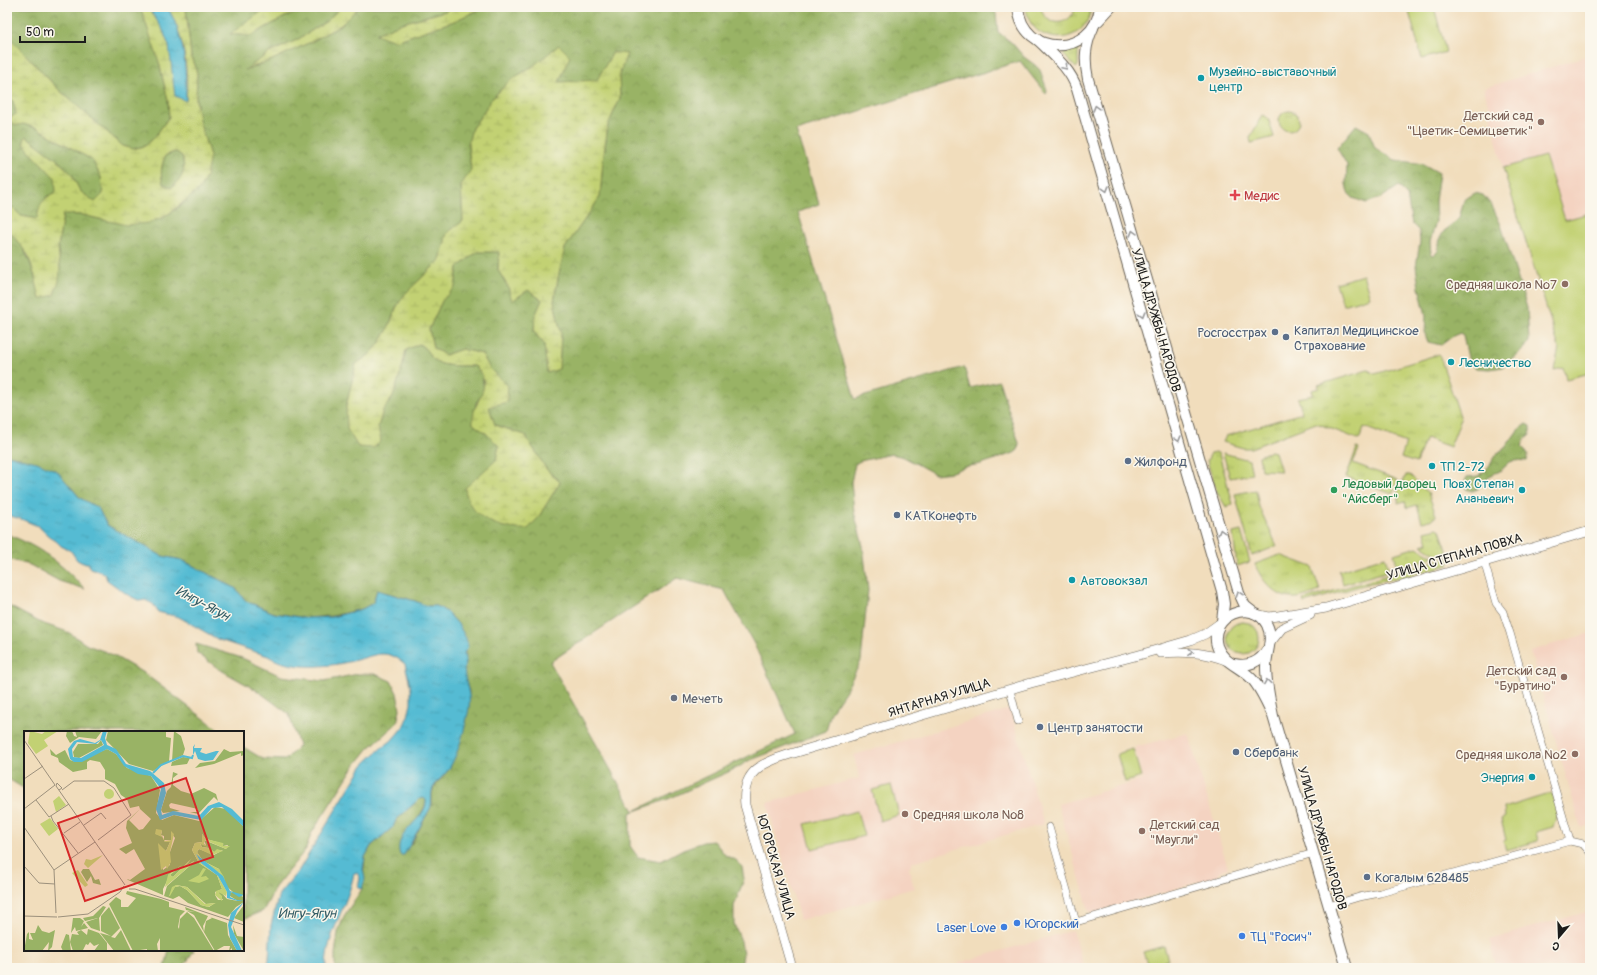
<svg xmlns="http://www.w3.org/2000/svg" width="1597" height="975" font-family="Pangolin,sans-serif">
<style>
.built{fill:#f4d3c1}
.grass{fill:url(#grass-tufts);stroke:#6f7648}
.forest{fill:url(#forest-crowns);stroke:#5a6840;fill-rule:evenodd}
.wetland{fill:url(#wetland-marsh);stroke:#6f7648;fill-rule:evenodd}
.green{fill:#c2d173;stroke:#6f7648}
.water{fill:url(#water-ripples);stroke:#386c78}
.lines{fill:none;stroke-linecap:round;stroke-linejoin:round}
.minor-casing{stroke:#676054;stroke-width:8}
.tertiary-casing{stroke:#676054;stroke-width:10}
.secondary-casing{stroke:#676054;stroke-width:12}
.minor{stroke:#fff;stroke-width:7}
.tertiary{stroke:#fff;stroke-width:9}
.secondary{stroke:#fff;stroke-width:10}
.oneway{stroke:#999}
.culture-dot{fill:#0f9aa8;stroke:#fbf7ec;stroke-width:1.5}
.education-dot{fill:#8d6e63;stroke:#fbf7ec;stroke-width:1.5}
.health-dot{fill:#e0444e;stroke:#fbf7ec;stroke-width:1.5}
.service-dot{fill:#5c6f8a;stroke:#fbf7ec;stroke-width:1.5}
.leisure-dot{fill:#2e9e5b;stroke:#fbf7ec;stroke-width:1.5}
.worship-dot{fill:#6b7280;stroke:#fbf7ec;stroke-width:1.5}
.shop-dot{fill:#3f7fe0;stroke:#fbf7ec;stroke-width:1.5}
.labels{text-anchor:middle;stroke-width:3;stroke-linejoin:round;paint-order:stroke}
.culture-label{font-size:13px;fill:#0d838f;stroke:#fbf7ec;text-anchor:start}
.education-label{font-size:13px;fill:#785e54;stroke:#fbf7ec;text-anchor:end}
.health-label{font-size:13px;fill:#be3a42;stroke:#fbf7ec;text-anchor:start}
.street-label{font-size:13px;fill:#1c1c1c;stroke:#fbf7ec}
.service-label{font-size:13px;fill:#4e5e75;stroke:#fbf7ec;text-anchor:start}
.leisure-label{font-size:13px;fill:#27864d;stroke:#fbf7ec;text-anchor:start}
.worship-label{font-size:13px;fill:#5b616d;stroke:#fbf7ec;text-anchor:start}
.shop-label{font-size:13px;fill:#366cbe;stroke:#fbf7ec;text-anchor:start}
.water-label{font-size:14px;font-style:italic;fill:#335c65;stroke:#fbf7ec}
.inset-river{fill:none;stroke:#55bbd3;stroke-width:2}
.inset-road{fill:none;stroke:#9c907c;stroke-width:1}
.view{fill:#d62828;fill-opacity:0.15;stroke:#d62828;stroke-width:2}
.inset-edge{fill:none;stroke:#1c1c1c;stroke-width:2}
</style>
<defs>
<pattern id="grass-tufts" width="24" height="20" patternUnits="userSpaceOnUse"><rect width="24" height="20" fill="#c2d173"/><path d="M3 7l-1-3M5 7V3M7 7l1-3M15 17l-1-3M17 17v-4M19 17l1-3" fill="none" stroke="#a6b363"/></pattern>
<pattern id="forest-crowns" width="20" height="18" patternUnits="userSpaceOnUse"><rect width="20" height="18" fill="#99b365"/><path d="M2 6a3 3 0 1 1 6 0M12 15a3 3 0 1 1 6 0" fill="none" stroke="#839957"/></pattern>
<pattern id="wetland-marsh" width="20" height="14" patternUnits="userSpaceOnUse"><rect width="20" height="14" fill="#c2d173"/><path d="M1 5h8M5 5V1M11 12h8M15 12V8" fill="none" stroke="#a6b363"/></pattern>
<pattern id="water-ripples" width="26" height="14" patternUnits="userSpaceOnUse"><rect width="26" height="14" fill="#55bbd3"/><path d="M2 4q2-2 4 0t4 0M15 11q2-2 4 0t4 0" fill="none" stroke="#49a0b5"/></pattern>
</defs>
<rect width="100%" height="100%" fill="#fbf7ec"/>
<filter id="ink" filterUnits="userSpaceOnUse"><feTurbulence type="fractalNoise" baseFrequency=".025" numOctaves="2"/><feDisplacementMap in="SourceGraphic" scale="8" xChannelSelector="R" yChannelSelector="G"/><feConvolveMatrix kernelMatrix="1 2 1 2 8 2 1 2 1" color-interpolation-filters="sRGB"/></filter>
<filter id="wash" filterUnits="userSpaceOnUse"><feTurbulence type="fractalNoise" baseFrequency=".012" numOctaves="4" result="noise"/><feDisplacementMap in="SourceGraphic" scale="16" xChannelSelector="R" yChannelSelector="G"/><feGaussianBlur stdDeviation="0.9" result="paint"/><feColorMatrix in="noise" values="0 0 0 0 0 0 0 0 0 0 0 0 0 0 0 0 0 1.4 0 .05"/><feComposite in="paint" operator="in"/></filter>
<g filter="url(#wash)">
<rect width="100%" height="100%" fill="#f1ddbc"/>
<g class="built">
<path d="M1590 55V373L1566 379 1563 368 1554 370 1559 348 1503 168 1484 88Z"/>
<path d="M1590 633V825L1581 828 1530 651Z"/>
<path d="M1010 709 1044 824 912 862 909 868 914 888 800 920 767 803 859 778 854 755Z"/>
<path d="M1188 733 1228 868 1218 872 1219 876 1090 914 1058 804 1143 780 1135 747Z"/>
<path d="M1590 911V968H1497L1489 940Z"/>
<path d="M1073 930 1084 968H961L959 963Z"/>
</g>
<g class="grass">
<path d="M1026 7H1041C1044 28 1072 27 1075 7H1091C1088 48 1029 48 1026 7Z"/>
<path d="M1078 49V66L1076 68 1063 54 1064 52Z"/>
<circle cx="1289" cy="121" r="10"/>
<path d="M1439 354 1461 419 1450 447 1426 438 1416 463 1401 458 1406 443 1364 427 1360 438 1358 439 1316 423 1251 448H1243L1223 442 1226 436 1302 413 1298 398 1313 395 1312 390 1319 388 1318 385 1368 370 1375 374Z"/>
<path d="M1357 448 1359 449 1353 463 1398 480 1392 494 1346 477Z"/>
<path d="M1271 451 1275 452 1281 471 1261 470 1259 456Z"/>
<path d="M1216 452 1219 454 1233 504 1226 507 1216 490 1207 461 1211 453Z"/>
<path d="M1223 453 1249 460 1252 474 1230 478Z"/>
<path d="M1406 475H1410L1428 493 1436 515 1434 519 1422 522 1417 505 1407 508 1405 501 1398 503 1399 494 1397 493 1401 481 1403 482Z"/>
<path d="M1256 490 1259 507 1277 546 1252 556 1235 494Z"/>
<path d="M1438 528 1440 530 1448 553 1439 556 1422 545 1428 543 1425 531Z"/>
<path d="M1241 531 1250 562 1237 566 1233 533Z"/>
<path d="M1417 547 1434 557 1398 568 1394 554Z"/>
<path d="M1280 555 1312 567 1320 591C1311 594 1300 599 1291 598 1275 597 1260 578 1255 564Z"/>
<path d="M1385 557 1389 571 1343 584 1339 571Z"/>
<path d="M1449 557 1450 562 1448 565 1404 577 1370 583 1304 603 1303 600Z"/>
<circle cx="1243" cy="638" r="16"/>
</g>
<g class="forest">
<path d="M7 7H138L142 12 159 61 168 101 169 117 154 138 145 146 133 149 123 146 58 89 7 35Z"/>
<path d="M186 7H268L231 34 250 36 283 18 309 7H341L327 21 297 40 269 53 247 69 272 60 313 41 341 25 359 7H451L446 11 402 23 377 34 395 41 454 21 481 9 489 7H994L996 14 998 32 1012 43 1024 57 1035 65 1040 70 1047 90 1046 94 1020 61 796 131 819 204 798 212 855 399 964 367 970 388 999 381 1019 443 1018 450 1014 453 981 464 964 467 952 472 935 474 904 457 892 454 860 461 855 464 851 482 854 512 863 546 868 590 861 661 846 690 831 712 826 731 748 761 737 768 668 799 630 813V846L638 857 661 861 683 849 703 842 714 841 726 856 736 860 742 867 744 879 734 906V924L741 941 743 954 741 968H335V954L338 932 344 916 362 889 365 857 371 846 393 827 396 820 419 799 424 798 426 800C427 810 408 830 401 839L411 845 432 804V793L434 787 450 768 466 723 469 691 464 677V667L466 657 458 624 448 613 437 606H427L415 601 377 590 373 603 362 609 332 616 306 618 274 613 246 601 235 588 182 560 162 556 107 525 98 508 80 498 71 487 19 457 7 455V228C28 249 34 270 40 299L60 269 58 247 63 214 82 215 108 221 149 223 166 216 183 204 210 156 199 120 196 100 197 73 191 57ZM613 52 626 54 619 75 620 98 608 125 603 161 600 197 565 248 559 273 554 301 561 334 559 369 547 373 544 344 534 332 535 316 542 300 528 290 512 300 508 287 498 270 499 252H477L458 267 455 287 442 301 429 329 433 348 445 355 462 349 482 354 490 369 508 386 489 407 495 425 525 435 547 470 560 482 538 518 483 473 496 460 499 446 487 434 473 424 476 403 484 391 482 374 475 366C463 365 444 368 434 360 428 355 428 349 419 344L406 350 402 368 393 397 383 410 378 427 346 407 356 364 369 355 379 344 387 331 397 306 405 294 440 260 447 233 463 221 461 185 471 170 468 145 472 128 481 116 490 101 502 88 509 81 533 66 558 82 598 80ZM677 578 724 590 754 644 795 734 634 811 550 662Z"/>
<path d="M7 95 13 101 16 114 23 124 37 128 92 160 101 177 103 194 95 202 80 191 71 173 55 158 26 136 23 143 34 156 56 178V192L46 197 37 219 21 216 7 202Z"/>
<path d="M1356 125 1369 132 1375 148 1395 160 1423 164 1439 173 1435 201 1436 221 1430 242 1431 254 1434 255 1438 251 1440 238 1444 231 1454 224 1459 218 1464 200 1475 193 1483 195 1492 206 1501 225 1527 308 1529 341 1525 348 1503 367 1489 369 1476 368 1469 362 1463 335 1460 333 1453 336 1441 345 1428 342 1425 334 1426 315 1419 288 1416 266 1420 242 1419 231 1412 224 1407 196 1399 186 1381 198 1366 203 1353 198 1348 193 1346 184 1347 165 1337 148Z"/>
<path d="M176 152 182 156C186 171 183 179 171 188L163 185C160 173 161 165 166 155Z"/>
<path d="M1526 424 1530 426V435L1525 439 1522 446 1528 455 1527 461 1516 460 1510 462 1500 471 1491 475 1478 489 1472 491 1466 489 1465 481 1467 477 1479 476 1489 466 1498 453 1505 448 1518 430Z"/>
<path d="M7 534C42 548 59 562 85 589L59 581 30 565 7 559Z"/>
<path d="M7 605 41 623 68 632 87 645 109 653 145 674 222 732H25V789L10 780 7 779Z"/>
<path d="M196 644 242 658 281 676 324 681 358 674H375L391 681 397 693 400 709 397 723 368 749 353 768 311 834 306 849 275 887 269 900 263 911 243 919V747L263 759 285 760 299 746 289 714 258 691 219 669 197 653Z"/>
<path d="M169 950H194L183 968H165Z"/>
</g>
<g class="wetland">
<path d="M138 7H148L162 28 169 46 172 60 186 101C189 70 184 34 167 7H186V9L191 57 197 73 196 100 199 120 210 156 206 177 199 190 166 216 149 223 126 225 82 215 63 214 58 247 60 269 59 281 54 295 40 299 35 277 28 255 7 228V202L21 216 37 219C40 203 41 200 56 192L55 178 34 156 23 143 26 136 55 158 71 173 80 191 95 202 103 194 101 177 92 160 37 128 23 124 16 126 8 119 16 114 13 101 7 95V35L58 89 123 146 133 149 145 146 154 138 169 117 168 101 159 62 142 12ZM176 152 182 156C186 170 183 179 171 188L163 184C160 173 161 165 166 155Z"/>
<path d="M268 7H309L283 18 250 36 230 34Z"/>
<path d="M341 7H359L341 25 313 41 272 60 245 70 269 53 297 40 327 21Z"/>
<path d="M451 7H489L481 9 454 21 395 41 376 34 402 23 446 11Z"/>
<path d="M559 45 570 56 559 82 597 80 613 52 627 54 619 75 620 98 608 125 603 161 600 197 565 248 559 273 554 301 561 334 559 369 547 373 544 344 534 332 535 316 542 300 528 290 512 301 508 287 498 270 499 252H477L458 267 455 287 442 301 429 329 433 348 445 355 462 349 482 354 490 369 508 386 507 402 489 407 495 425 525 435 547 470 560 482 538 518 528 529C502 531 467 518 465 488L496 460 499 446 487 434 473 424C470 400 497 389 475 366 463 365 444 368 434 360 428 355 428 349 419 344L406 350 402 368 393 397 383 410 378 427 381 441 374 448 358 447 347 429 346 407 356 364 369 355 379 344 387 331 397 306 405 294 440 260 447 233 463 221 461 185 471 170 468 144 472 128 481 116 490 101 509 81 533 66Z"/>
</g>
<g class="green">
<path d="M1412 7H1434L1446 52 1422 59 1408 8Z"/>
<path d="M1262 115 1268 118 1274 137 1251 143 1250 138Z"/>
<path d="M1545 156 1565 220 1590 213V373L1566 379 1563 368 1554 370 1559 348 1503 168Z"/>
<path d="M1363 275 1370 297 1343 305 1336 283Z"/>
<path d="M1133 749 1141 777 1125 782 1117 754Z"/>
<path d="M891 785 899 815 880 821 872 790Z"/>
<path d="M1552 793 1558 812 1553 827 1536 832 1538 841 1506 850 1503 841 1506 840 1501 819 1505 817 1504 808Z"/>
<path d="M857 811 864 836 812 849 805 824Z"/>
<path d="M1164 946 1168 960 1148 966 1143 952Z"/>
</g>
<g class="water">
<path d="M148 7H167C185 35 186 68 186 101L175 96 169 46 162 28Z"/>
<path d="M7 455 37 462 57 471 80 498 98 508 107 525 162 556 182 560 235 588 246 601 274 613 306 618 332 617 362 609 373 603 377 590 415 601 427 606H437L448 613 458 624 466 638 468 646 464 653 466 657C460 678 472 688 469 708 466 725 459 752 450 767 446 775 437 780 433 788 430 795 433 802 430 809L404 855H400C392 832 428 819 426 800L424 798 419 799 396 820 393 827 371 846 365 857 363 869 365 879 362 889 358 888 360 878 357 873H354C348 906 326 934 326 968H267L269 959 271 925 279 894 299 870 363 765 380 749 391 741 403 727 408 716 411 704V689L405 664C399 659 392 654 383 654 374 654 365 658 356 660 331 667 291 671 268 656L219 640 179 617 158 612 153 604 145 600 140 601 128 595 107 580 105 574 89 567V563H83L77 560 71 551 61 546 56 541 52 539 38 526 21 519 7 515Z"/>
</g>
</g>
<g filter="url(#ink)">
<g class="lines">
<defs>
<g id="minor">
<path d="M1484 561 1496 603 1503 612 1510 633 1570 841"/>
<path d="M1010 690 1018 721"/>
<path d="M1049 827 1076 922 1314 853"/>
<path d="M1329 906 1359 897 1380 893 1570 841 1583 844 1590 852"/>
</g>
<g id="tertiary">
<path d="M1255 614 1269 617 1278 616 1326 608 1590 531"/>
<path d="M1269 644 1282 628 1310 615"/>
<path d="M1160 653C1184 651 1205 652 1228 661"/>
<path d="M792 968 745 805C741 769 765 762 794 753L1031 683 1139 655 1191 640 1205 634 1219 624"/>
</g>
<g id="secondary">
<path d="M1018 7C1022 58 1094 58 1100 7"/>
<path d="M1098 21 1111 7"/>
<path d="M1093 28C1085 45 1084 60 1088 79L1239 593 1245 606 1254 613"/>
<path d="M1037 39C1053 55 1070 68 1077 89L1222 591 1224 604 1222 621"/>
<path d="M1235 664C1248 667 1260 662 1267 650"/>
<path d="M1273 716C1267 703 1261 689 1252 679 1241 667 1222 662 1217 646 1208 616 1252 597 1267 625 1274 639 1266 653 1266 667 1266 683 1270 700 1273 716L1347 968"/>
</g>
</defs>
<use href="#minor" class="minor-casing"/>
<use href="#tertiary" class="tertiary-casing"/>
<use href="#secondary" class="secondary-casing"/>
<use href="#minor" class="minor"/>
<use href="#tertiary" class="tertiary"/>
<use href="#secondary" class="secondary"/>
</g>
<defs><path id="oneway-chevron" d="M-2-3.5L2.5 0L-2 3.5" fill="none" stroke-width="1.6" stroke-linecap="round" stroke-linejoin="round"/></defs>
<g class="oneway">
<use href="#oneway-chevron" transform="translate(1065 67) rotate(50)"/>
<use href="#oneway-chevron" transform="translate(1096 108) rotate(-106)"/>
<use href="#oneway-chevron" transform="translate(1106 189) rotate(74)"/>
<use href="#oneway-chevron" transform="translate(1133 233) rotate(-106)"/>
<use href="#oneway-chevron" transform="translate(1142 314) rotate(74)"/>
<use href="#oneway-chevron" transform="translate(1178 439) rotate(74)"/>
<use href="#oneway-chevron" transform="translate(1221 532) rotate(-106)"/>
<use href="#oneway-chevron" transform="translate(1239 594) rotate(-109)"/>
<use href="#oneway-chevron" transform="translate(1191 652) rotate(3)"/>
<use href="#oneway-chevron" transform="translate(1267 682) rotate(-99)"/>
</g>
</g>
<g class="culture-dot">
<circle cx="1201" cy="78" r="4"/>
<circle cx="1451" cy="362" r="4"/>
<circle cx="1432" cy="466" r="4"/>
<circle cx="1522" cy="490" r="4"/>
<circle cx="1072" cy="580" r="4"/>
<circle cx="1532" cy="777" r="4"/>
</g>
<g class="education-dot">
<circle cx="1541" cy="122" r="4"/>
<circle cx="1565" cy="284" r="4"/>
<circle cx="1564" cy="677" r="4"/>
<circle cx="1575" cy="754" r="4"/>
<circle cx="905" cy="814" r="4"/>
<circle cx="1142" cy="831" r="4"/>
</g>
<path class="health-dot" d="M1233 189h4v4h4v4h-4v4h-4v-4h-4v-4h4z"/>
<g class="service-dot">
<circle cx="1275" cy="332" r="4"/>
<circle cx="1286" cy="337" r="4"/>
<circle cx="1128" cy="461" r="4"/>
<circle cx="897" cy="515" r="4"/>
<circle cx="1040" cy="727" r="4"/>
<circle cx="1236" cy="752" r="4"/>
<circle cx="1367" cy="877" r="4"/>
</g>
<circle class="leisure-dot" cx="1334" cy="490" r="4"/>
<circle class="worship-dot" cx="674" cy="698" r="4"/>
<g class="shop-dot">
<circle cx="1017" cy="923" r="4"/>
<circle cx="1004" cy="927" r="4"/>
<circle cx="1242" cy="936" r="4"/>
</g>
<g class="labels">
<g class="culture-label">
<text x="1209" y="76">Музейно-выставочный<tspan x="1209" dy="15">центр</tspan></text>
<text x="1459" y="367">Лесничество</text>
<text x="1440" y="471">ТП 2-72</text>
<text x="1514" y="488" text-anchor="end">Повх Степан<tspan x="1514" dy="15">Ананьевич</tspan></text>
<text x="1080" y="585">Автовокзал</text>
<text x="1524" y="782" text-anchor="end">Энергия</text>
</g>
<g class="education-label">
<text x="1533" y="120">Детский сад<tspan x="1533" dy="15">"Цветик-Семицветик"</tspan></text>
<text x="1557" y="289">Средняя школа №7</text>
<text x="1556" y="675">Детский сад<tspan x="1556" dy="15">"Буратино"</tspan></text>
<text x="1567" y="759">Средняя школа №2</text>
<text x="913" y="819" text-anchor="start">Средняя школа №8</text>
<text x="1150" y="829" text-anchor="start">Детский сад<tspan x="1150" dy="15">"Маугли"</tspan></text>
</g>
<g class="health-label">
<text x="1244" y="200">Медис</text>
</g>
<g class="street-label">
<text transform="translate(1157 320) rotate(74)" y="5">УЛИЦА ДРУЖБЫ НАРОДОВ</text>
<text transform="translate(1454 556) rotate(-16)" y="5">УЛИЦА СТЕПАНА ПОВХА</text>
<text transform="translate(939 697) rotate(-17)" y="5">ЯНТАРНАЯ УЛИЦА</text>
<text transform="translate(1323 838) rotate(74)" y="5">УЛИЦА ДРУЖБЫ НАРОДОВ</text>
<text transform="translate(777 867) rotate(74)" y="5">ЮГОРСКАЯ УЛИЦА</text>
</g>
<g class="service-label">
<text x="1294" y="335">Капитал Медицинское<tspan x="1294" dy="15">Страхование</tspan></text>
<text x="1267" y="337" text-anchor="end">Росгосстрах</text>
<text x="1136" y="466">Жилфонд</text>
<text x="905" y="520">КАТКонефть</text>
<text x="1048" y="732">Центр занятости</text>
<text x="1244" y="757">Сбербанк</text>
<text x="1375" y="882">Когалым 628485</text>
</g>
<g class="leisure-label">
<text x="1342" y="488">Ледовый дворец<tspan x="1342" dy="15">"Айсберг"</tspan></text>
</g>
<g class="worship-label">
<text x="682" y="703">Мечеть</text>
</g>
<g class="shop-label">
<text x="1025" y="928">Югорский</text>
<text x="996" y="932" text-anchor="end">Laser Love</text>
<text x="1250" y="941">ТЦ "Росич"</text>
</g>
<g class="water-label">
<text transform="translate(203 603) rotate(28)" y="5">Ингу-Ягун</text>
<text x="307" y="918">Ингу-Ягун</text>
</g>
</g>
<g transform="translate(24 731)">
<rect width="220" height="220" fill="#f1ddbc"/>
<path d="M79 124 64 137 60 133 62 128 67 129Z" fill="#c2d173"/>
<path d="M43 0H48L50 5 53 6 51 0H78L72 8 55 6 46 12 42 5ZM84 0H142V6L147 7 145 30 129 40 105 33 82 9ZM150 0 157 5 161 18 159 24 148 30ZM77 9 79 14 55 27 50 26 49 21 54 13H74ZM26 18 32 24 41 19 46 29 52 31 83 18 92 23 103 37 127 45 136 59 132 82 138 89 150 84 175 90 191 76 202 78 220 96V164H214L220 166V171L212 176 204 186 164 172 155 165 149 168 140 165 143 155 168 133 170 130 162 135 166 129 149 146 146 144 158 134 144 144 145 146 139 158V164L104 149 103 148 106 149 121 138 110 118 102 123 95 118 108 112 102 97 103 90 116 78 115 75 106 77 103 68 97 64 91 53 81 48V39L76 31 66 29 63 31V38L49 41 35 31 34 27 27 24ZM116 78 127 88 119 98 115 99 105 89ZM138 100 137 104 140 105V109H147V101L151 107 146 121V134L139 139 135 115 142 120 146 111H141L138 105 132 103ZM178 103 182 108 200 113 197 114 199 115 204 114 202 118 180 109 182 114 176 112 178 116 185 117 190 121 199 119 190 124 175 118 173 121 179 130 195 138 201 154 209 161 205 162 206 165 214 170 203 168 196 160 194 162 199 169H194L191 164V161L198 158 193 144 175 132 168 119 171 112 178 111ZM152 154 163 156 182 173 191 172 185 176 177 174 163 159 156 155 151 156 145 165ZM200 18 206 21 219 20 220 24 217 25V22L190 33 171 37 176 32 191 30ZM159 26 166 27 163 33 147 35 148 31ZM149 41 154 43 149 47V54L157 60 167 63 180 57 192 63 194 70 190 66 174 83 166 81H174V78L147 72 145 74 146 77 156 80 139 82 137 79 143 60 147 56ZM59 138H65L71 149 75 148 77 154 69 152 67 145 63 151 57 141ZM103 160 137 168 145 171V176L161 180 156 185 154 196 155 198 156 188 163 181 170 187 190 220H136V207L133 213 134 220H123V218L109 220 85 173 92 166 97 169V176H104L112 167 102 163ZM220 174V191L210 187ZM79 175 82 176 75 187 76 200 67 197 62 191 74 187 61 190 59 187 69 185ZM85 176 96 197 87 206 91 207 97 199 107 220H90L76 202 87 205 77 200V185ZM161 176 184 185 179 195 180 201 182 190 188 187 186 186 203 192 204 204 213 220H208V217L205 220 206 215H200L191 220 170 184 163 180 171 181 162 179ZM49 187H56L60 190 57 196 60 192 64 197 52 200 51 196 47 202ZM14 194 18 200 25 202 31 199 28 216 24 220 25 211 18 220H10L8 211 10 220H0L3 203 5 201V208L9 209 6 202H11ZM209 194 213 205 220 206V220L210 203ZM64 198 75 202 83 212V220H70L75 213 70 215 66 211 64 214 62 213 59 219 49 220 46 211 48 203 55 204 53 201 57 199 63 204ZM42 203 45 204 47 220H39L37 216Z" fill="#99b365" fill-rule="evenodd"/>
<path d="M132 98 138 99 137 104 141 110 147 109V100L150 103 146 121 147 131 143 138 142 135 137 139 134 112 142 120 146 111H141L138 106 131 103ZM178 103 182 108 199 112V115H206L202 118 181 109 180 113 184 116 176 113 178 116 185 117 190 121 193 118 199 120 188 124 175 118 173 121 179 130 195 138 200 146 201 151 196 142 188 139 172 123 177 132 194 145 203 161 202 165 194 161 198 165V170L191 164 192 160 198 158 193 144 175 132 168 119 171 112 178 111ZM168 127 162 135 170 130 168 133 141 156 139 164 144 144 158 134 146 144 149 146ZM179 137 182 138 177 146 182 145 185 148 175 152 164 150 175 144ZM152 154 163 156 181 173 192 172 184 176 177 174 163 159 156 155 151 156 146 165H145L148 156Z" fill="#c2d173"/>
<path d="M6 0 18 3 22 0H34L20 9 24 15 12 23 4 12ZM80 63a5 5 0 1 1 10 0a5 5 0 1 1-10 0ZM35 65 42 74 32 81 29 70ZM26 87 34 98 25 105 16 93ZM54 139 64 154 61 156 48 142Z" fill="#c2d173"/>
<path d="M79 0H83L81 7 83 14 92 18 102 33 126 40 140 52 142 62 137 79 138 84 149 80 175 85 184 75 195 71 208 78 219 89 220 96 198 76 188 77 177 89 150 84 136 89 132 78 137 58 127 45 114 43 100 35 92 23 83 18 58 31H50L46 28 44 18 50 10 56 8 71 12 76 9ZM77 9 80 14 57 27 49 26 48 18 53 11 72 13ZM171 13 170 17H178L176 21 182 23 192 20 195 13 192 20H195L189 29 181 30 174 28 171 20 169 24V16ZM172 123 199 145 206 160 220 164 215 166 207 161 206 166 213 169H220L214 170 203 167V161L194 145 177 132ZM220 171 213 180 207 196 218 220H213L206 207 204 194 207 182Z" fill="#55bbd3" fill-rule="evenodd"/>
<path class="inset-river" d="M129 42 137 34 159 25 168 27 169 24"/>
<path class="inset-road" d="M0 9 31 54M0 48 19 35M35 59 38 57 33 52 32 55 101 154M38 59 50 50H80L90 57 107 84 74 109M12 69 25 86 45 73M0 78 31 54M27 85 29 90 54 122M60 94 77 82 82 88M0 96 30 139M40 102 56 91M0 135 15 152 31 153M30 139 71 111M30 139 32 182M105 158H111L220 194M0 185 33 186M34 186 64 183 96 161 100 155"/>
<path class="view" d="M162 47 189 126 61 170 34 92Z"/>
<rect width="220" height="220" class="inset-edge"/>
</g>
<rect width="1597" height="975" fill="none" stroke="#fbf7ec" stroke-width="24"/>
<g transform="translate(1559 937) rotate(199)" stroke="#fbf7ec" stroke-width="3" paint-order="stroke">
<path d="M0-3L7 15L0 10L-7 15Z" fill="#1c1c1c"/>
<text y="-6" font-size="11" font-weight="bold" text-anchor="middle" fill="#1c1c1c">С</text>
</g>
<path d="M20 36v6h65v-6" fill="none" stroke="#1c1c1c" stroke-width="2"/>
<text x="26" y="36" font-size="12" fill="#1c1c1c" stroke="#fbf7ec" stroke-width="3" paint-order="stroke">50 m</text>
</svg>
